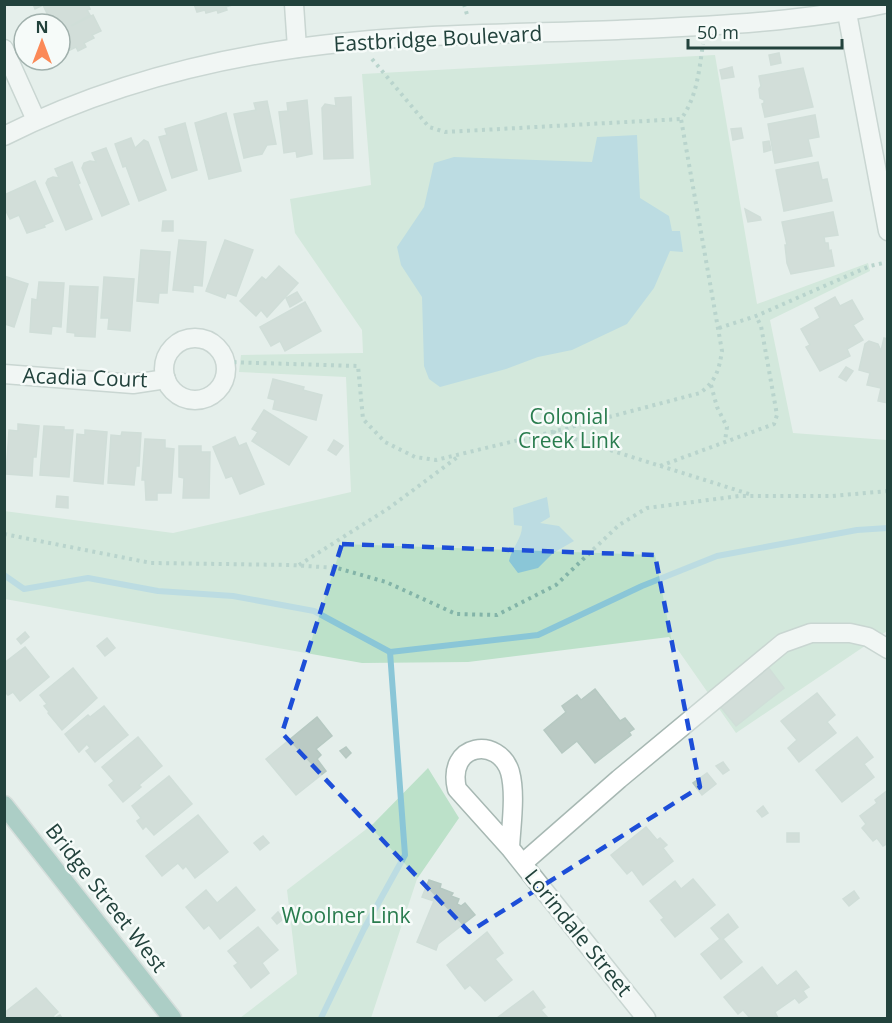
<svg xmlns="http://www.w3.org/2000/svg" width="892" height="1023" font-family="'Open Sans',sans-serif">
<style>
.green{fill:#bce1c9}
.water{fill:#8ac6d7}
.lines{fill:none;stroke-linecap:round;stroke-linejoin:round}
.stream{stroke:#8ac6d7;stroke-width:6}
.building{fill:#bacac4;stroke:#b6c9c2;stroke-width:1.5}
.minor-casing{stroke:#a7b8b3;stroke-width:21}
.major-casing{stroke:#c1cac8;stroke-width:21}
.path{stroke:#83b4a8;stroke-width:4;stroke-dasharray:3 4.5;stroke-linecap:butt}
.minor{stroke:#fff;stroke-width:18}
.major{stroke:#66a79a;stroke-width:18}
.marked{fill:none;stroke:#1d4ed8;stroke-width:4.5;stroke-dasharray:12 8;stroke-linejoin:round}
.labels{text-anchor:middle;stroke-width:5;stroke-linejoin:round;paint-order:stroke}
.street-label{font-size:21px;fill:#22423c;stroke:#f6fbf9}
.park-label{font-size:21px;fill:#297c4e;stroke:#f6fbf9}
</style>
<rect width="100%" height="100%" fill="#e5efeb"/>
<g class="green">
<path d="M715 55 757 304 868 263 870 271 770 320 793 433 887 440V631L736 733 669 637 468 662 362 663 5 599 4 511 173 533 351 492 346 377 239 372 241 355 363 353 362 330 295 233 290 199 371 185 362 74Z"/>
<path d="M428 768 459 818 417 879 371 1018H240L297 974 287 890 373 824Z"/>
</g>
<g class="water">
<path d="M637 135 640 198 669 216 672 231H680L683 252 670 251 654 288 627 324 572 350 538 357 506 369 440 387 429 379 424 366 422 297 401 265 397 247 424 207 434 163 454 157 592 162 597 137Z"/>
<path d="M547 497 550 517 540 523 559 526 574 541 553 553 538 568 518 573 509 561C512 547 522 539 522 526L514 525 513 508Z"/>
</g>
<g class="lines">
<g class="stream">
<path d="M4 575 24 589 88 578 158 591 233 596 314 611 390 652 538 635 642 586 717 556 857 530 888 528"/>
<path d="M321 1018 364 929 405 855 390 652"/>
</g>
</g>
<g class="building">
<path d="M33 4H88L90 9 87 10 90 15 71 26 93 15 101 31 92 35 94 38 84 43 86 47 78 51 76 47 64 53 60 44V24H47L51 22 43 5 35 9Z"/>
<path d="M194 4H235L226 7 227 10 218 13 217 10 206 13 205 10 197 12Z"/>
<path d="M779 53 781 63 771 65 769 55Z"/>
<path d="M732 67 734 77 722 79 720 70Z"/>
<path d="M803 68 813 107 765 117 762 104 764 103V100L760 98 759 89 761 86 759 76Z"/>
<path d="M351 97 353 158 324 159 322 108 325 104 336 106 335 98Z"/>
<path d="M307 100 312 154 297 157 296 151 284 153 279 112 288 111 287 103Z"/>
<path d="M267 101 276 144 267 145 262 154 244 158 234 114 256 110 254 103Z"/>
<path d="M226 113 241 171 209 179 195 123Z"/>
<path d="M815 115 819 137 808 139 812 156 775 163 768 124Z"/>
<path d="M185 123 197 170 172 178 159 137 167 135 165 129Z"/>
<path d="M741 128 743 138 733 140 731 129Z"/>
<path d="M131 138 135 148 144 140 148 142 166 190 139 201 126 166 123 167 115 144Z"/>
<path d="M769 141 771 150 764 152 763 142Z"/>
<path d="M106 148 129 204 102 216 82 168 84 163 90 161 96 162 92 153Z"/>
<path d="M72 162 80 183 78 184 92 219 66 230 46 183 48 179 53 177 59 178 55 169Z"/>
<path d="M818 162 822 180 827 179 832 201 784 211 776 170Z"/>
<path d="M35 181 53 221 44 225 45 227 27 233 19 215 10 219 4 207V195Z"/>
<path d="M745 209 760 217 761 220 748 222Z"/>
<path d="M833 212 838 235 824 237 825 243H828L829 251 831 250 834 266 791 274 787 263 785 245H787L782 222Z"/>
<path d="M163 221H173V231H162Z"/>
<path d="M179 240 206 242 202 286 193 285V292L173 290Z"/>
<path d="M225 240 253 250 236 296 227 293 225 298 206 291Z"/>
<path d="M141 250 170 252 167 293H159L158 303 137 301Z"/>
<path d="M279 266 298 283 267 317 261 310 256 316 240 301 262 277 266 280Z"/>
<path d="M4 276 28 284 14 327 5 324 4 326Z"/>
<path d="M104 277 134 279 130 331 108 329 109 318H101Z"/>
<path d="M39 282 64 283 61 327 52 326 51 334 30 332 32 299 37 300Z"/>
<path d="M70 286 98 287 95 337 75 336V333L67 332Z"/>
<path d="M297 292 302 300 290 307 286 298Z"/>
<path d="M835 297 840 306 852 300 863 319 853 325 863 340 847 349 850 356 820 371 806 347 810 345 801 329 820 318 815 308Z"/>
<path d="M305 302 321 331 285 351 280 341 271 346 260 327Z"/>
<path d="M884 338 888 339V403L878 401 881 388 867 385 870 373 859 370 865 344 869 341 878 344 881 351Z"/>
<path d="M846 367 853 371 846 381 839 377Z"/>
<path d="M273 379 304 387 303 390 322 395 316 420 273 409 275 400 268 398Z"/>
<path d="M264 410 307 437 289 465 252 441 258 432 252 429Z"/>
<path d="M18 424 39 426 36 457H33L32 476 6 474 9 430 18 431Z"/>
<path d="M44 426 64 427V430H73L69 477 40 475Z"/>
<path d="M85 430 107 432 103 484 74 481 77 434 85 435Z"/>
<path d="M122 432 141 433 139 466H136L134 485 108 483 111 435 121 436Z"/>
<path d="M235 437 239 446 246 443 264 484 240 494 232 476 226 478 213 447Z"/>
<path d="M145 439 165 440V448L174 449 171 493H157V500H146L145 480H142Z"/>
<path d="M334 440 343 446 336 455 328 450Z"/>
<path d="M179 446H201V452H210L209 498H183L184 478 179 477Z"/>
<path d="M57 496 68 497V508L56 507Z"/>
<path d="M25 632 29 637 21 644 17 639Z"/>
<path d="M107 638 115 648 105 656 97 646Z"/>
<path d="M25 647 49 677 20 701 13 692 8 695 4 691V663Z"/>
<path d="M768 667 784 688 736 726 720 706Z"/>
<path d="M73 668 97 698 62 730 48 713 49 712 44 706 47 704 40 695Z"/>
<path d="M595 689 620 721 625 718 634 729 629 732 631 735 595 763 577 741 562 753 544 730 566 712 562 706 577 695 581 700Z"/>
<path d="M817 693 835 715 827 722 836 733 799 762 788 748 797 740 781 721Z"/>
<path d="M104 706 128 735 95 762 86 751 90 748 87 744 79 752 65 734 88 715 90 717Z"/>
<path d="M317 717 332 736 316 749 321 755 317 759 326 771 296 795 266 759Z"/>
<path d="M138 737 162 766 139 785 141 787 123 802 109 785 114 781 102 767Z"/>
<path d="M857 737 873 757 864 764 874 777 842 802 816 770Z"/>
<path d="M346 747 351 753 346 758 340 751Z"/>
<path d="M723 762 729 770 723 774 716 766Z"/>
<path d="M707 773 716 784 702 795 693 783Z"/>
<path d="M169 776 192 804 154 835 146 826 143 829 137 821 141 818 132 806Z"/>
<path d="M888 790V843L883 846 877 838 873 841 862 828 866 824 860 816 877 803 875 800Z"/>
<path d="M763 806 768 813 762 817 757 811Z"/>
<path d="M198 815 228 852 195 878 186 866 183 869 178 863 162 876 146 856Z"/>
<path d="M646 827 657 840 660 838 667 845 663 848 673 861 643 885 632 870 627 874 611 855Z"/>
<rect x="787" y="833" width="12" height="9"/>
<path d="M263 836 269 843 260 850 254 843Z"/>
<path d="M693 879 715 905 675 937 661 920 664 918 650 901 675 881 681 889Z"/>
<path d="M429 880 441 884 440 888 453 893 451 896 459 899 457 904 461 906 465 903 475 915 438 944 436 950 417 942 434 901 422 897Z"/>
<path d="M236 887 255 910 220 939 209 925 204 929 186 907 206 890 217 903Z"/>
<path d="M854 891 859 898 849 906 843 899Z"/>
<path d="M278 912 283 919 277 924 272 918Z"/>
<path d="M728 914 738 927 723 939 742 962 721 979 701 954 720 939 711 928Z"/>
<path d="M258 927 278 950 262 963 269 973 251 988 234 966 238 963 228 951Z"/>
<path d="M487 932 503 953 495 959 512 980 485 1001 470 985 465 989 447 965Z"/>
<path d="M762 967 777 986 796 971 809 987 803 991 807 997 799 1003 795 998 775 1012 778 1018H750L743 1010 738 1014 724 997Z"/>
<path d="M36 988 58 1012 53 1016 55 1018 60 1015 62 1018H4V1013Z"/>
<path d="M533 991 545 1007 541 1010 548 1018H497Z"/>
</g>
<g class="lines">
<defs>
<g id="minor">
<path d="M294 4 297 48"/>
<path d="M847 13 888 231"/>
<path d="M4 49 36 120"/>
<path d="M4 136C96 90 197 62 298 48 404 33 512 34 618 30 708 26 796 23 884 4"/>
<circle cx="195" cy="369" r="31"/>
<path d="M4 374 133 384 166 379"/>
<path d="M510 848C511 826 516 794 510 772 499 736 446 743 457 789L510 848 646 1018"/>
<path d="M523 863 619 779 783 643 811 633H850L868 637 888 649"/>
</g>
<path id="major" d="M4 805 172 1018"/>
</defs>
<use href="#minor" class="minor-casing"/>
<use href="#major" class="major-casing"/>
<g class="path">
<path d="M464 4 468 18"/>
<path d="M372 59 429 127 445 132 681 119"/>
<path d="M719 328 756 316 870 266 888 262"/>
<path d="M226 362 358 366 363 419 385 442 415 457 436 460 552 432 700 393C716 381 719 370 722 351L681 119C697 97 699 71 703 44"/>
<path d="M711 385 717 407 727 427 725 441"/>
<path d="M553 432 749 494"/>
<path d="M660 466 774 424 777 415 761 326 756 316"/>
<path d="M4 534 151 563 291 565 337 568 386 582 456 614 497 615 556 585 619 525 647 508 739 496H832L888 491"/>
<path d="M299 565 389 508 459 456"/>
</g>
<use href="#minor" class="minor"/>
<use href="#major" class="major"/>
</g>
<path d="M0 0H892V1023H0ZM342 544 655 555 700 787 469 932 282 733Z" fill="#e5efeb" fill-opacity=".55" fill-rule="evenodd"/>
<path class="marked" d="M342 544 655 555 700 787 469 932 282 733Z"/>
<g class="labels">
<g class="street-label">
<text transform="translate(438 39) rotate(-3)" y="7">Eastbridge Boulevard</text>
<text transform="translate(85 378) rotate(2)" y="7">Acadia Court</text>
<text transform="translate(106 898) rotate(52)" y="7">Bridge Street West</text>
<text transform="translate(578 933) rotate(51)" y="7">Lorindale Street</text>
</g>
<g class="park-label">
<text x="569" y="424">Colonial<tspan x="569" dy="24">Creek Link</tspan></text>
<text x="346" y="923">Woolner Link</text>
</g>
</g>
<rect width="892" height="1023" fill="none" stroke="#22423c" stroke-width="12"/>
<g transform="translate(42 42)"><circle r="28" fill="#f6fbf9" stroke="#a1b1ad" stroke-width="1.5"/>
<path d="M0-4.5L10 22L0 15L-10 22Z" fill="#fb8957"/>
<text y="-9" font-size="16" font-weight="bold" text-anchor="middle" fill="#22423c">N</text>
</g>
<path d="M688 39v9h154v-9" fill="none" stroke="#22423c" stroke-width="3"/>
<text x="697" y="39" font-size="18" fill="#22423c" stroke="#f6fbf9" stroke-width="4.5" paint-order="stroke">50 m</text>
</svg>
